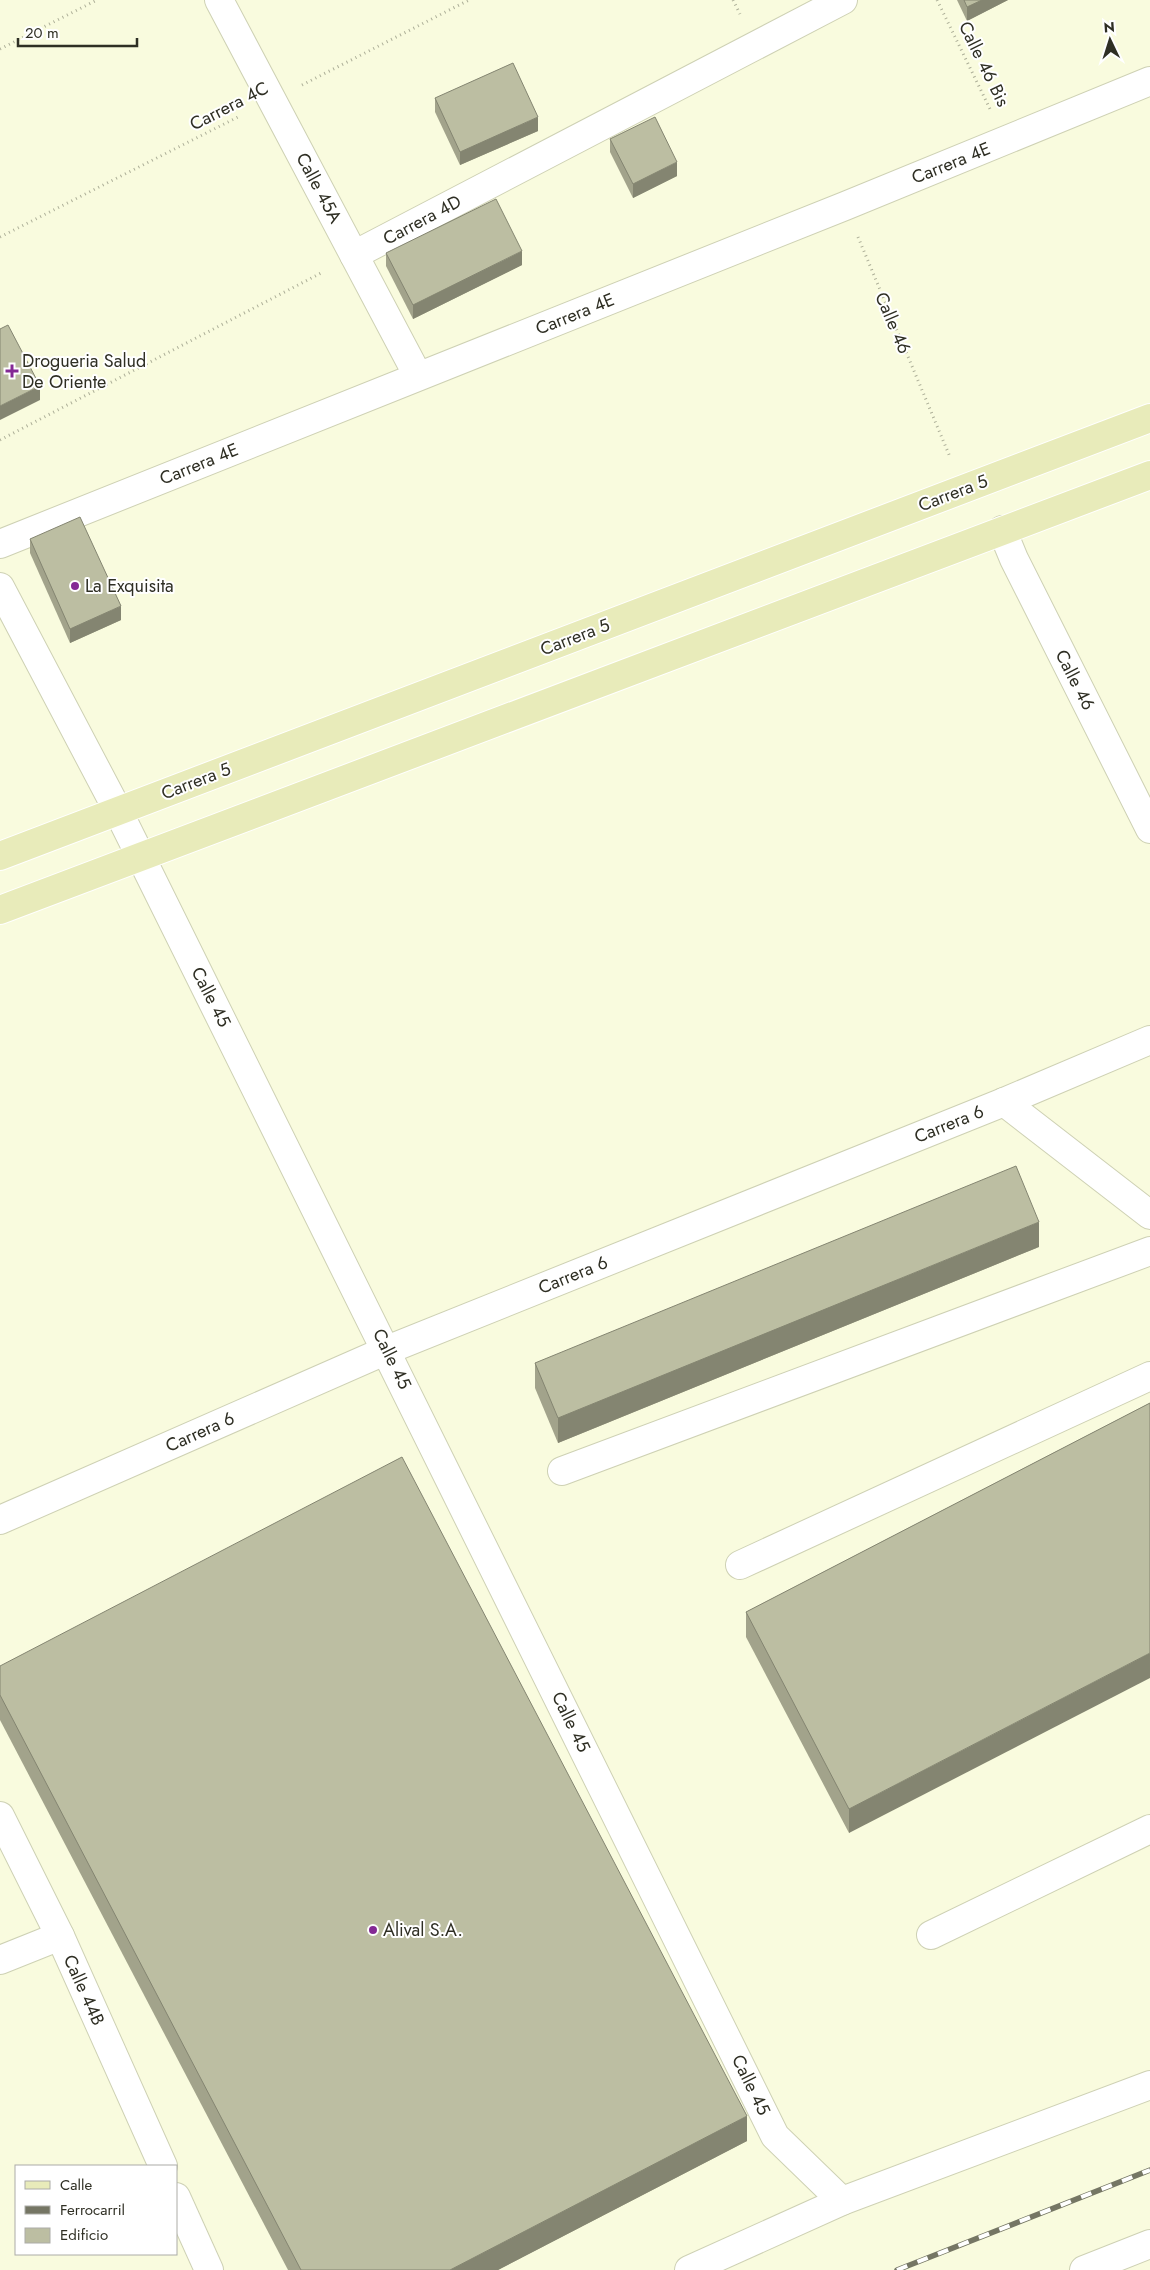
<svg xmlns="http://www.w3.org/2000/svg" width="1150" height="2270" font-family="Jost,sans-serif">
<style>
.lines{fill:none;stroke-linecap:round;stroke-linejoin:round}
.minor-casing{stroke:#ced1b4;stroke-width:30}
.major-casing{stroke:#fff;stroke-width:30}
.path{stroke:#adaf98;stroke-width:3;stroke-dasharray:1 4;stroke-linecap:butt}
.minor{stroke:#fff;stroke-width:28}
.major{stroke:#e8ebba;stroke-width:28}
.rail-casing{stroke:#757664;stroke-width:5.5}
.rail{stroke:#fff;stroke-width:4;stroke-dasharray:11;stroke-linecap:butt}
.wall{fill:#a2a38b}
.shaded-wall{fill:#848571}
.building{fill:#bcbea2;stroke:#848571}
.poi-dot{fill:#842995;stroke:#fff;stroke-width:2}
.labels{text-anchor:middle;stroke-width:4;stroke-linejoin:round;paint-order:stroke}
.street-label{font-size:18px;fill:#2f2f24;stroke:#fff}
.poi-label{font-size:18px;fill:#2f2f24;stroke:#fff;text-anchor:start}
</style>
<rect width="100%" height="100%" fill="#f9fbde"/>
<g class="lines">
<defs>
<g id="minor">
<path d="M219 0 418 376"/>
<path d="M354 255 843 0"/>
<path d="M1002 530 1014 559 1150 829"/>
<path d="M0 544 845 206 1150 81"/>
<path d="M0 587 118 811 775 2136 842 2201 1150 2085"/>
<path d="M1004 1102 1150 1215"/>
<path d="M562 1471 1150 1251"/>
<path d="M0 1520 387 1350 1004 1102 1150 1040"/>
<path d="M740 1565 1150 1376"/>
<path d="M0 1816 60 1936 163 2166"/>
<path d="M931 1935 1150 1829"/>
<path d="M0 1960 60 1936"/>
<path d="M176 2197 209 2270"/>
<path d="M689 2270 842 2201"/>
<path d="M1084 2270 1150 2244"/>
</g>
<g id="major">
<path d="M0 856 1150 418"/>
<path d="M0 910 1150 475"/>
</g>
</defs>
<use href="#minor" class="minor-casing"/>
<use href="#major" class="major-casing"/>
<g class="path">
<path d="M733 0 740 14"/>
<path d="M937 0 990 109"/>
<path d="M0 49 97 0"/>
<path d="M302 85 469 0"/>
<path d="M0 237 240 116"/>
<path d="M858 237 950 457"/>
<path d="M0 440 323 272"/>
</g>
<use href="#minor" class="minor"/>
<use href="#major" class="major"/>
<defs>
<path id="rail" d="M897 2270 1150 2170"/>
</defs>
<use href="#rail" class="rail-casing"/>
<use href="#rail" class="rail"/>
</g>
<g class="wall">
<path d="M957 0H1008L967 21Z"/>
<path d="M435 98 538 131 460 165 435 112Z"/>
<path d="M610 139 677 176 633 198 610 152Z"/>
<path d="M386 253 522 265 413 319 386 266Z"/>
<path d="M30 539 121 620 70 643 30 553Z"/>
<path d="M1039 1247 558 1443 535 1388V1363Z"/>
<path d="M1150 1403 849 1833 746 1637V1612Z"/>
<path d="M0 1666 747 2141 498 2270H288L0 1720Z"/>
</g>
<g class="shaded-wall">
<path d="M982 0H1008L967 21V7Z"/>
<path d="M538 117V131L460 165V152Z"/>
<path d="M677 162V176L633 198V184Z"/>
<path d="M522 251V265L413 319V305Z"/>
<path d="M40 386V400L0 420V406Z"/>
<path d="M121 606V620L70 643V629Z"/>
<path d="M1039 1222V1247L558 1443V1418Z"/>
<path d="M1150 1653V1678L849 1833V1809Z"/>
<path d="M747 2116V2141L498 2270H450Z"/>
</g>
<g class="building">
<path d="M964 0H982L967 7Z"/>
<path d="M513 63 538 117 460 152 435 98Z"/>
<path d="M655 117 677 162 633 184 610 139Z"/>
<path d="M496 199 522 251 413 305 386 253Z"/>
<path d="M8 325 40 386 0 406V329Z"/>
<path d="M80 517 121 606 70 629 30 539Z"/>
<path d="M1016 1166 1039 1222 558 1418 535 1363Z"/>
<path d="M1150 1403V1653L849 1809 746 1612Z"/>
<path d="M402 1457 747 2116 450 2270H301L0 1695V1666Z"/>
</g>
<g class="poi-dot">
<path d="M9.5 363.5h5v5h5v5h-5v5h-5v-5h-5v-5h5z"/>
<circle cx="75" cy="586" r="5"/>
<circle cx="373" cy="1930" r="5"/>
</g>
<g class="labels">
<g class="street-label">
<text transform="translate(984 64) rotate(64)" y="6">Calle 46 Bis</text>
<text transform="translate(229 106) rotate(-27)" y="6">Carrera 4C</text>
<text transform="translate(951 163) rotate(-22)" y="6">Carrera 4E</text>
<text transform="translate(319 188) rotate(62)" y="6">Calle 45A</text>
<text transform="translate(422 220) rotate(-28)" y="6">Carrera 4D</text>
<text transform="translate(575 314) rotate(-22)" y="6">Carrera 4E</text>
<text transform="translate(893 323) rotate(67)" y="6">Calle 46</text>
<text transform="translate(199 464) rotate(-22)" y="6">Carrera 4E</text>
<text transform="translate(953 493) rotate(-21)" y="6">Carrera 5</text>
<text transform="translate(575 637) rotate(-21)" y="6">Carrera 5</text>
<text transform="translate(1075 680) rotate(63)" y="6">Calle 46</text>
<text transform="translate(196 781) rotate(-21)" y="6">Carrera 5</text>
<text transform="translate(211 997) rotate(63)" y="6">Calle 45</text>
<text transform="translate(949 1124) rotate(-22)" y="6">Carrera 6</text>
<text transform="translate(573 1275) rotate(-22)" y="6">Carrera 6</text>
<text transform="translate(392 1359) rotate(64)" y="6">Calle 45</text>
<text transform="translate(200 1432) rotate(-24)" y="6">Carrera 6</text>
<text transform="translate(571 1722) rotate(64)" y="6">Calle 45</text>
<text transform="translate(84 1990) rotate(66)" y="6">Calle 44B</text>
<text transform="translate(751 2085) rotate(64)" y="6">Calle 45</text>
</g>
<g class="poi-label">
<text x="22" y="367">Drogueria Salud<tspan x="22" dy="21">De Oriente</tspan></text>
<text x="85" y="592">La Exquisita</text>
<text x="383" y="1936">Alival S.A.</text>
</g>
</g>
<rect x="15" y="2165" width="162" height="90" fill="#ffffff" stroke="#acaca7"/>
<rect x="25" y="2181" width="25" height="8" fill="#e8ebba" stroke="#acaca7"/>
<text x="60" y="2190" font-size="15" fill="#2f2f24">Calle</text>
<rect x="25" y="2206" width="25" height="8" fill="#757664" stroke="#acaca7"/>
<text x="60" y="2215" font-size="15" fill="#2f2f24">Ferrocarril</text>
<rect x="25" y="2228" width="25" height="15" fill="#bcbea2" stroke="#acaca7"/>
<text x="60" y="2240" font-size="15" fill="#2f2f24">Edificio</text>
<g transform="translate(1110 40) rotate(356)" stroke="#ffffff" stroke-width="4" paint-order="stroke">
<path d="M0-4L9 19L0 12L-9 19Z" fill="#2f2f24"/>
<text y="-8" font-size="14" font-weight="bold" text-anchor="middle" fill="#2f2f24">N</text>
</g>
<path d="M18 38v8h119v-8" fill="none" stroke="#2f2f24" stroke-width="2.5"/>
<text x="25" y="38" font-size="15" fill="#2f2f24" stroke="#ffffff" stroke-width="4" paint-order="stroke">20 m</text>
</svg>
